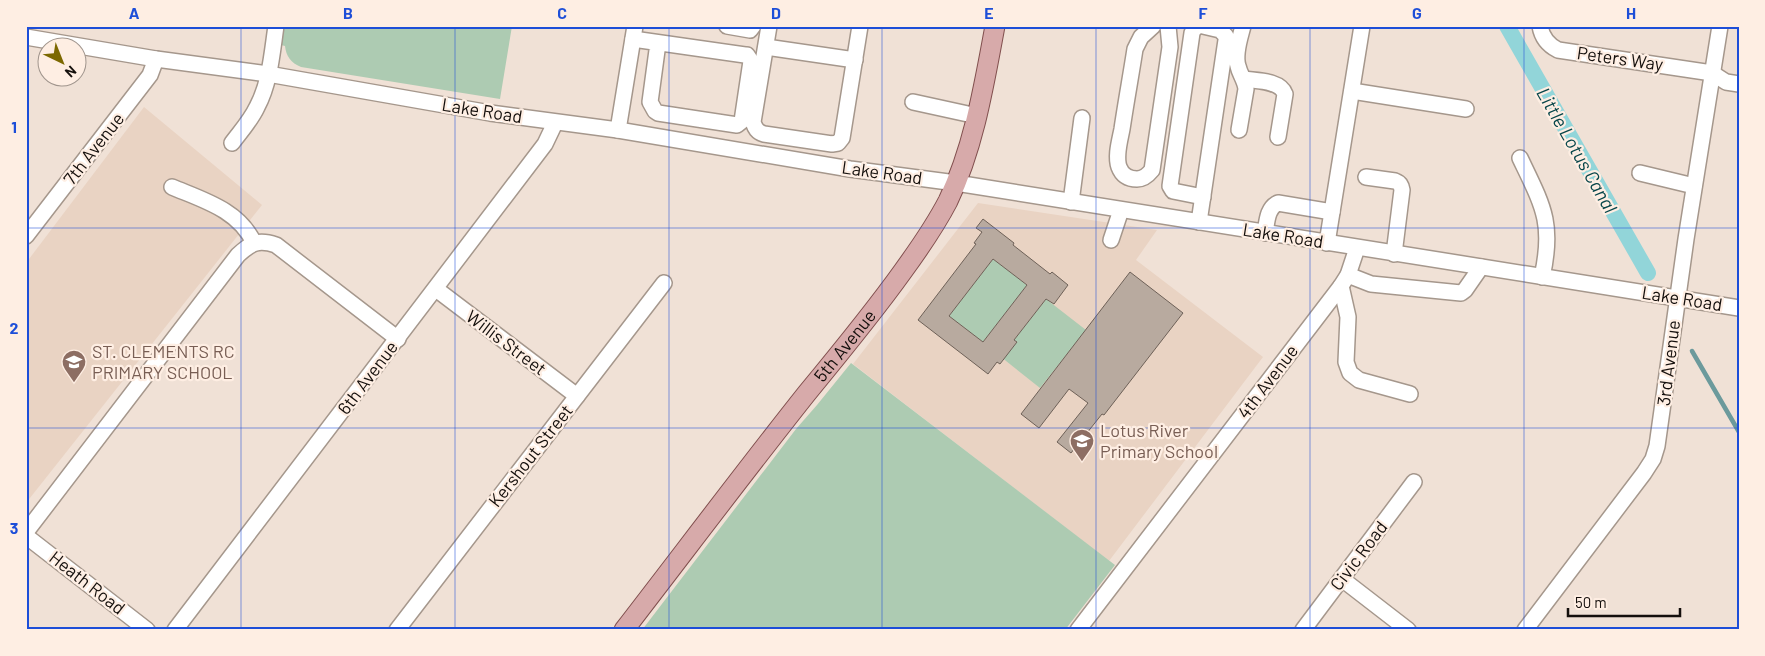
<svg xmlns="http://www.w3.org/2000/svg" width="1765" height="656" font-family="Barlow,sans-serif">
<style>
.built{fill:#e9d3c3}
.green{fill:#adcbb2}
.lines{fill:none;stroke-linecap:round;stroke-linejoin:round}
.stream{stroke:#6c9a9c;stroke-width:4.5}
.canal{stroke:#92d5d9;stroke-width:16}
.building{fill:#b8aa9f;stroke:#6e6158;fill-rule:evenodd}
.minor-casing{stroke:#a5978c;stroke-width:18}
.major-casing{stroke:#814f4e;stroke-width:21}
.minor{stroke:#fff;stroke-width:15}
.major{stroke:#d7aaaa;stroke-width:19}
.grid{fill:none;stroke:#1d4ed8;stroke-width:1;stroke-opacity:0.55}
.labels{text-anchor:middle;stroke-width:4.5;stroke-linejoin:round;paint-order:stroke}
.street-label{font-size:18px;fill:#140f0c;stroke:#feeee3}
.education-label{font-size:18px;fill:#785e54;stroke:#feeee3;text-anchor:start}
.water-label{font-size:19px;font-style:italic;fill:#07464a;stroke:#feeee3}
.neatline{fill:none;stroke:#1d4ed8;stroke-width:2}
.grid-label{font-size:16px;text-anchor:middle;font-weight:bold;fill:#1d4ed8}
</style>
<rect width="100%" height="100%" fill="#f0e1d6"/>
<g class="built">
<path d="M144 107 262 205 26 503V263Z"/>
<path d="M978 203 1157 230 1136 260 1263 357 1109 561 853 364Z"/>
</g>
<g class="green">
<path d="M283 26H512L500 99 301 67C291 63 286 56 285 46L281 45Z"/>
<path d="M993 259 1027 285 983 342 949 316Z"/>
<path d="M1046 299 1086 330 1040 388 1001 357 1017 342 1014 340Z"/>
<path d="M851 363 1115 565 1065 630H642L796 429 817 405Z"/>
</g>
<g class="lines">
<path class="stream" d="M1692 351 1739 432"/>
<path class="canal" d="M1507 26 1648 273"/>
</g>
<g class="building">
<path d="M983 219 1014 243 1013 245 1050 274 1052 272 1068 285 1054 304 1046 299 1014 340 1017 342 1000 364 997 362 988 374 918 320 976 244 974 243 982 232 976 228ZM993 259 1027 285 983 342 949 316Z"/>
<path d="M1130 272 1183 313 1104 415 1102 414 1071 453 1057 442 1088 403 1069 389 1039 428 1021 414Z"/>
</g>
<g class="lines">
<defs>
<g id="minor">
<path d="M727 26 750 30 753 26"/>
<path d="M769 26 753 122C755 128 757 132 764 134L832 144 838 143 842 138 860 26"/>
<path d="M1153 26 1141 37 1135 49C1131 75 1126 102 1122 129 1120 140 1115 156 1119 167 1122 175 1128 179 1137 179 1144 179 1148 175 1152 170L1170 47 1168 26"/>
<path d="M1198 26 1194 29 1192 33 1170 186 1173 191 1203 197"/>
<path d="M1540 26C1542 38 1548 45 1558 50L1712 73 1726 82 1739 84"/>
<path d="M26 37 156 59 268 74 490 113 618 130 850 169 956 183 1739 308"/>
<path d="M633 39 745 55H747L751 61 742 121 737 125 658 113 655 111 650 102 658 43"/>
<path d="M766 47 855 60"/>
<path d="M1244 79C1256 81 1280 80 1285 94L1278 137"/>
<path d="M1352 91 1466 109"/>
<path d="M913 102 977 116"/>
<path d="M618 130 635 26"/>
<path d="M1239 130 1246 89C1245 80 1240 75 1238 66 1234 54 1240 38 1243 26"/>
<path d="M232 143C241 131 251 120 257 107 270 83 272 53 276 26"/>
<path d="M1520 158C1543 206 1554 223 1542 277"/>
<path d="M1640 173 1694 186"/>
<path d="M1366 177 1395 181C1400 183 1401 185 1402 190L1394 254"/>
<path d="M172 187C203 200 239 210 254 243"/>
<path d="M1071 202 1082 118"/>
<path d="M1199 222 1226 40V36L1220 30 1203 26"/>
<path d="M1265 233C1267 222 1267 208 1278 203L1332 212"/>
<path d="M26 236 150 75 156 59"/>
<path d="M1111 240 1121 210"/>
<path d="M1327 243 1362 26"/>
<path d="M1348 275 1371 284 1461 293 1465 290 1481 267"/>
<path d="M1341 286 1348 317 1346 362 1350 373 1359 380 1410 394"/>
<path d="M436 289 577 396"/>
<path d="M26 532 238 255C251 243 258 239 276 245L398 339"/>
<path d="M26 536 147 630"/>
<path d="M1342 579 1408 630"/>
<path d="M175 630 545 144 555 123"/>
<path d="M397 630 664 283"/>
<path d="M1078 630 1341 286 1348 275 1357 248"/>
<path d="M1303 630 1414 482"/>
<path d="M1525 630 1644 473 1653 459 1657 446 1686 239 1720 26"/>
</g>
<g id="major">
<path id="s1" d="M624 630C685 551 745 471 807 393 840 353 873 313 903 271 919 249 935 226 948 201 974 147 984 85 995 26"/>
</g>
</defs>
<use href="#minor" class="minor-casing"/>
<use href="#major" class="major-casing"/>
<use href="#minor" class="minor"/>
<use href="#major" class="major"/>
</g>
<path class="grid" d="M241 26V630M455 26V630M669 26V630M882 26V630M1096 26V630M1310 26V630M1524 26V630M26 228H1739M26 428H1739"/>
<defs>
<symbol id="school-pin" viewBox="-11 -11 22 30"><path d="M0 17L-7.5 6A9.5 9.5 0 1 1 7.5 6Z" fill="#8d6e63" stroke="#feeee3"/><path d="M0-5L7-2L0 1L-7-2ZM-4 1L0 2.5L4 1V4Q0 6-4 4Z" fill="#fff"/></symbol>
</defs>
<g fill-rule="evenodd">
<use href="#school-pin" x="60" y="348" width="28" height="38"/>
<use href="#school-pin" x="1068" y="427" width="28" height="38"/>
</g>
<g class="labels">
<g class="street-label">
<text transform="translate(1620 59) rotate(8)" y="6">Peters Way</text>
<text transform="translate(482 111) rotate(9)" y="6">Lake Road</text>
<text transform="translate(94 149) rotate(-52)" y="6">7th Avenue</text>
<text transform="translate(882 173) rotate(8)" y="6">Lake Road</text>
<text transform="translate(1283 236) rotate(9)" y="6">Lake Road</text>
<text transform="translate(1682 299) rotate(9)" y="6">Lake Road</text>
<text transform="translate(506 343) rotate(37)" y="6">Willis Street</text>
<text dy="6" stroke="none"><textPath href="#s1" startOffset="360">5th Avenue</textPath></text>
<text transform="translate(1669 363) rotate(-83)" y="6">3rd Avenue</text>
<text transform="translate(368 378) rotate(-53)" y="6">6th Avenue</text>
<text transform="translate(1268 382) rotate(-53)" y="6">4th Avenue</text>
<text transform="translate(531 456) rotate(-52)" y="6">Kershout Street</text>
<text transform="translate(1359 556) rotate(-53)" y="6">Civic Road</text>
<text transform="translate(87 583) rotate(38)" y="6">Heath Road</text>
</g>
<g class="education-label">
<text x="92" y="358">ST. CLEMENTS RC<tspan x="92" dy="21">PRIMARY SCHOOL</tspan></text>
<text x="1100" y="437">Lotus River<tspan x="1100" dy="21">Primary School</tspan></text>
</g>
<g class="water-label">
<text transform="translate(1577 150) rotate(60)" y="7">Little Lotus Canal</text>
</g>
</g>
<rect width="1765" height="656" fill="none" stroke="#feeee3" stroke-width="55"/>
<g transform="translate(62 62) rotate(137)"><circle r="24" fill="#feeee3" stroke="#a0958d"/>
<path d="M0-4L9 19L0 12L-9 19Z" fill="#7c6800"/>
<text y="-8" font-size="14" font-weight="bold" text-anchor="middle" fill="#140f0c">N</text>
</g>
<path d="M1568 608v8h112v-8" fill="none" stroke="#140f0c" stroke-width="2.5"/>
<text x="1575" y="608" font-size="15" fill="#140f0c" stroke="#feeee3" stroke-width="4" paint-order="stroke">50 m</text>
<rect x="28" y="28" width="1710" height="600" class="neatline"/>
<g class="grid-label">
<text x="134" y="19">A</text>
<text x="348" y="19">B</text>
<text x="562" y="19">C</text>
<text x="776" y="19">D</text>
<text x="989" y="19">E</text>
<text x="1203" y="19">F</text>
<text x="1417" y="19">G</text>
<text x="1631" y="19">H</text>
<text x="14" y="133">1</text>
<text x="14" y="334">2</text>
<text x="14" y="534">3</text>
</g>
</svg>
